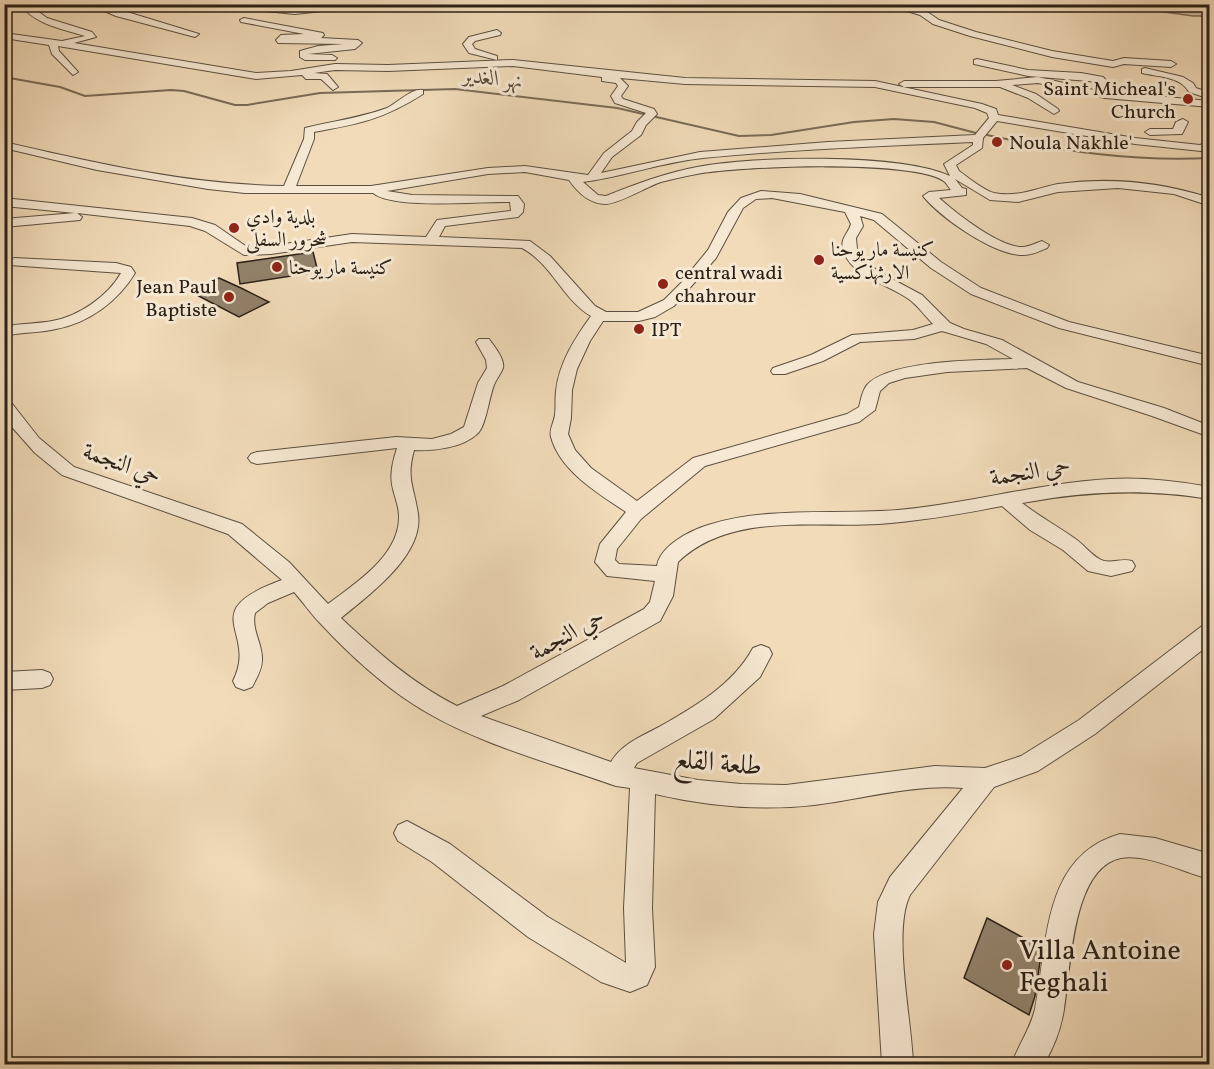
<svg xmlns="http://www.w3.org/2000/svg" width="1214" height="1069" font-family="Vollkorn,Amiri,serif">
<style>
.green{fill:#cfbb9d;stroke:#7d6e5a;stroke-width:1.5}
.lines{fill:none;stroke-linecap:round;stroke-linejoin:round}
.stream{stroke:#7a6b57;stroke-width:2}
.building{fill:#92826b;stroke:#2b2117;stroke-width:1.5}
.minor-casing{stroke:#5c5040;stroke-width:2}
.minor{fill:#f6e8d2;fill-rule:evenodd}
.poi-dot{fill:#8f2418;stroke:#f6e8d2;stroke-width:2}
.labels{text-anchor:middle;stroke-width:6;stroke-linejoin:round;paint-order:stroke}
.far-poi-label{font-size:20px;fill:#2b2117;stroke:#f6e8d2;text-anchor:start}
.far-water-label{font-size:22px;font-style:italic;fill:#594c3c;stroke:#f6e8d2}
.street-label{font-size:24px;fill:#2b2117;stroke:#f6e8d2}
.near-street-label{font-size:28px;fill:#2b2117;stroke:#f6e8d2}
.near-poi-label{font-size:28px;fill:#2b2117;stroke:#f6e8d2;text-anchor:start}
</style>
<rect width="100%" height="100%" fill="#f1dbb9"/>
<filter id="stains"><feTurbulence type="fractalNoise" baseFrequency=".00333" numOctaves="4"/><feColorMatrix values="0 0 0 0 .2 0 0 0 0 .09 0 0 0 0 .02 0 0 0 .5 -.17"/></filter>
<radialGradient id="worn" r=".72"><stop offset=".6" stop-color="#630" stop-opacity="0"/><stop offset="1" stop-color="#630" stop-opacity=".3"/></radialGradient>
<path class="green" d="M1114 5H1209V16H1193Z"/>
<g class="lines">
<g class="stream">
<path d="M4 77 60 87 85 96 171 90 184 91 235 105H247L320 93 455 89 617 108 739 136 771 135 854 122 894 119 934 122 976 133"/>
<path d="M987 135C1061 151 1134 162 1210 158"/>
</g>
</g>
<g class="building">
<path d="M313 252 318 272 240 284 237 263Z"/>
<path d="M219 278 241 288 269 302 239 317 189 291Z"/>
<path d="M987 918 1042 948 1035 996 1029 1015 964 978Z"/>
</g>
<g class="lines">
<defs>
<g id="minor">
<path d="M20 4H28L47 18 92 32 96 37 74 43 256 73 291 71 335 64 388 65 513 60 685 78 875 81 982 104 996 109 998 115 1135 138 1200 145 1210 141V148L1201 151 1135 144 997 121 983 138 982 148 956 165 959 171C969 178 983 190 994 193 1017 198 1037 188 1058 184 1109 177 1161 182 1210 198V206L1174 194 1118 188 1058 192 1018 202 990 200 955 179 962 188 966 189V195L939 198C956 213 1001 249 1024 247 1030 246 1036 243 1042 241L1049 245 1047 248C1040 251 1032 255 1024 255 995 256 941 218 923 196L929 192 951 190C950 189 946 183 945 182 918 159 736 166 697 174 685 176 673 179 661 182 646 187 621 203 606 204 590 204 578 193 569 180L525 172 488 174 387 191 412 195 518 196 524 204 523 212 518 217 445 226 439 237 530 241 550 256 595 306 606 312H638L664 300 681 283 708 250 728 212 741 198 761 191 800 194 882 214 941 262 981 288 1069 322 1210 356V366L1059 328 971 294 931 268 874 220 860 216 863 226 856 238 857 249 861 257 879 272 922 295 950 323 964 329 1002 340 1078 382 1164 408 1210 426V437L1152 416 1066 388 1027 368 947 372 905 378 889 383 880 391 875 410 859 422 705 466 641 519 617 549 615 560 619 564 657 566C660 546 689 531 708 525 769 506 835 515 898 510 969 504 1038 483 1110 479 1143 477 1177 481 1210 487V499C1145 488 1085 491 1022 503 1040 517 1059 527 1077 540 1086 547 1094 558 1104 561 1114 563 1122 558 1132 561L1135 566 1132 571 1111 576 1088 571 1063 550 1030 530 1002 506C961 514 921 521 879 524 813 528 730 512 678 562L673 596 660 621 519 700 481 716 611 762C622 744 640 737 659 727 694 707 733 685 753 648L761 645 769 648 772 654 760 677 714 719 637 763 634 768 698 780 741 784 786 785 935 766 985 768 1021 756 1079 720 1202 626 1210 624V644L1095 734 1038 771 994 787 910 895C892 931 912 1022 913 1064H882L874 934 878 902 890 877 963 788C913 784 863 799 814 805 761 811 706 806 655 794L652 908 655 967 647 985 630 992 601 982 528 937 432 862 398 841 394 833 398 825 407 821 450 844 548 917 626 963 624 908 630 788 616 786C551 763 471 742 413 704 379 682 348 653 320 623 311 614 303 602 294 592L268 603 255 613C251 630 263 644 262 660 262 670 256 679 252 687L244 690 236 687 233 681C259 631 193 612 282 580L228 534 62 475 35 453 4 418V400L10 401 39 438 74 467 242 524 289 562 328 604C356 583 400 555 399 516 399 507 395 498 393 489 389 475 393 461 397 448L257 464 251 462 248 458 251 454 257 452 396 437 432 439 451 434 464 427 478 383 487 368 486 360 476 342 479 339H489C494 346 505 359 503 368 501 374 496 379 494 385 489 397 486 427 477 434 462 448 434 451 414 450 406 480 414 486 418 514 424 555 369 595 341 618 376 651 413 684 457 706L503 686 644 609 650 602 655 581 607 576 595 562 600 544 626 512C599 494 560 471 551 437 549 430 554 422 555 415 556 407 555 399 556 391 559 363 575 338 591 316 563 300 552 264 522 248L352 242 271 254 244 255 205 231 190 226 77 213 82 217 80 220 4 227V219L75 213 4 206V198L192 218 215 225 247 247 271 246 352 234 426 237 437 220 511 211 510 202C481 201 394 210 373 193H245L208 189 97 170 4 148V142C96 163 189 185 284 186L304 139 305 128C333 121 360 118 387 108 398 103 411 88 423 90V94C384 119 359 124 314 132V139L296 186H371L488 168 525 166 588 175 604 153 632 131 637 122 646 113 615 103 611 96 618 86 616 83 602 81V77L513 66 388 71 335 70 314 73 327 74 338 87 333 90 321 79H306L302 75 256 79 58 46 59 51 78 72 73 75 52 54 49 45 4 38V33L62 41 85 36C63 29 35 25 20 4ZM620 78 685 84 875 87 975 108 987 113 989 118 975 135 828 142 700 152 601 173 612 157 641 135 646 125 657 114 654 109 623 99 621 96 628 86ZM973 142V145L944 164 950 176C900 153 753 156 697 167 665 173 636 184 606 196L598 195 583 182C622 177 663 162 703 158 793 149 883 146 973 142ZM772 198 845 212 851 224C848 234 840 238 843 250 852 278 889 284 910 300 919 307 925 316 933 324L913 330 852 335 811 355 773 368 771 371 773 374H785L823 361 860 342 914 339 942 331 986 344 1013 359C980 360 889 360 867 385 862 391 861 400 859 407L847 414 693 458 637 501 591 468 575 450 568 434 571 418 572 390 577 369 590 341 603 321H639L655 317 674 306 716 258 743 208 756 199Z"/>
<path d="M88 4H101L199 34 195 37 116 16Z"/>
<path d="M238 4 295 10 341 4 631 5 635 7 631 9 442 10 358 7 295 14 256 10Z"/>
<path d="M884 4H899L926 11 939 20 976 32 1052 51 1113 61 1124 58 1171 61 1176 64 1171 67 1124 64 1113 67 1052 57 970 36 933 24 920 15Z"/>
<path d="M244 18 323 33 324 35 321 38 358 40 362 43 355 49 308 54 332 55 337 58 335 60H305L300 57V51L318 46 344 44 278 43 276 40 281 35 304 34 241 22 240 20Z"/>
<path d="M497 30 501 33 500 35 475 41 472 44 475 49 497 56V60L469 53 463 44 469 37Z"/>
<path d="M977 59 1028 70 1081 73 1103 77 1113 87 1111 92 1210 101V107L1105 98 1038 83 1012 85 1036 94 1058 109 1059 111 1054 114 1028 98 1000 87H904L899 84 904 81H996L1038 77 1094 90 1102 91 1103 87 1100 82 1028 76 974 64V60Z"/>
<path d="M1145 68 1183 77 1193 83 1196 88 1210 93V99L1189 92C1180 76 1158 77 1142 73V69Z"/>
<path d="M1183 119 1188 122 1182 134 1150 135 1145 132 1150 129H1173L1176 122Z"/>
<path d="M14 258 116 263 131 267 135 273C118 301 89 323 56 329 39 333 22 332 4 336V327C20 323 36 324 52 321 78 317 108 296 121 273L9 265 7 262Z"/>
<path d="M42 670 50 673 53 679 50 685 42 688 4 690V672Z"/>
<path d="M1120 834 1155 838 1210 854V879C1185 873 1146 853 1121 858 1071 868 1071 970 1064 1009 1061 1029 1054 1047 1044 1064H1012C1018 1045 1030 1030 1035 1009 1048 944 1042 856 1120 834Z"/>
</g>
</defs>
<use href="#minor" class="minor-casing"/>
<use href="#minor" class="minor"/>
</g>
<g class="poi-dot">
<circle cx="1188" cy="99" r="6"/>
<circle cx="997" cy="142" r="6"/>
<circle cx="234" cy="228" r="6"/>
<circle cx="819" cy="260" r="6"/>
<circle cx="277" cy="267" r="6"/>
<circle cx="663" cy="284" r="6"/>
<circle cx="229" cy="297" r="6"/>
<circle cx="639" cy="329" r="6"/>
<circle cx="1007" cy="965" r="6"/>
</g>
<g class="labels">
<g class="far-poi-label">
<text x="1176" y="95" text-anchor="end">Saint Micheal's<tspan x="1176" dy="23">Church</tspan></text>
<text x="1009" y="149">Noula Nakhle'</text>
<text x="246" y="223">بلدية وادي<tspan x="246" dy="23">شحرور السفلى</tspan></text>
<text x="831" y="256">كنيسة مار يوحنا<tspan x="831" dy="23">الارثهذكسية</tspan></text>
<text x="289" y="274">كنيسة مار يوحنا</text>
<text x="675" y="279">central wadi<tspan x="675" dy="23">chahrour</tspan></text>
<text x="217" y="293" text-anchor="end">Jean Paul<tspan x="217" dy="23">Baptiste</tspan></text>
<text x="651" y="336">IPT</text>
</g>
<g class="far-water-label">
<text transform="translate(493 77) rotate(6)" y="8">نهر الغدير</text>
</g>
<g class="street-label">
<text transform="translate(122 463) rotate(20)" y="8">حي النجمة</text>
<text transform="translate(1030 471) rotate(-9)" y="8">حي النجمة</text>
<text transform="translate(567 634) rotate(-29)" y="8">حي النجمة</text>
</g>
<g class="near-street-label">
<text transform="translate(718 761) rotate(5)" y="10">طلعة القلع</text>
</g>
<g class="near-poi-label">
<text x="1019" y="959">Villa Antoine<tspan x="1019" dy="32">Feghali</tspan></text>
</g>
</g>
<rect width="1214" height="1069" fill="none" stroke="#f1dbb9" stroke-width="24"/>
<rect x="6" y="6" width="1202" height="1057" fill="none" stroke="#2b2117" stroke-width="3"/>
<rect x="12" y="12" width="1190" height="1045" fill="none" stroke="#2b2117" stroke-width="1.5"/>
<rect width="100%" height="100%" filter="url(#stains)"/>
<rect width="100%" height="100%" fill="url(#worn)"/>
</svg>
